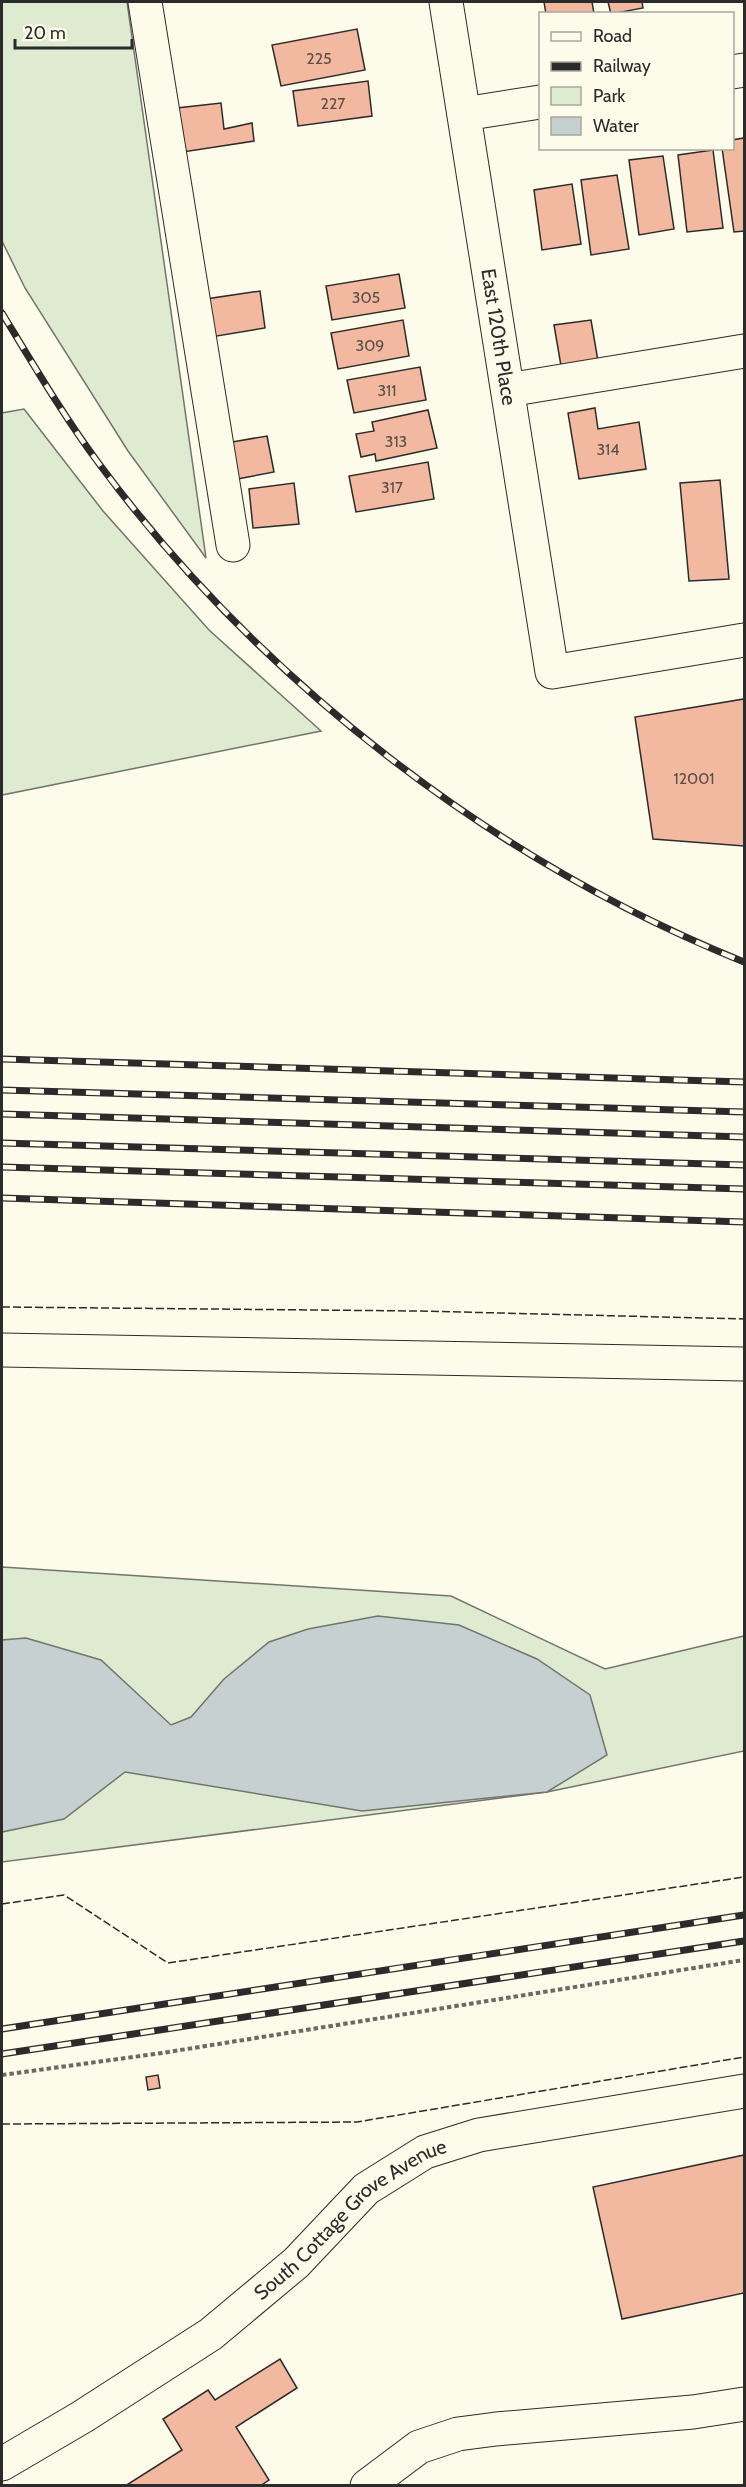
<svg xmlns="http://www.w3.org/2000/svg" width="746" height="2487" font-family="Cabin,sans-serif">
<style>
.green{fill:#deebd1;stroke:#74746e;stroke-width:1.5}
.water{fill:#c7d0d0;stroke:#74746e;stroke-width:1.5}
.building{fill:#f2b8a0;stroke:#2b2b2b;stroke-width:1.5}
.lines{fill:none;stroke-linecap:round;stroke-linejoin:round}
.minor-casing{stroke:#2b2b2b;stroke-width:35}
.path{stroke:#6a6964;stroke-width:4;stroke-dasharray:4.5 3;stroke-linecap:butt}
.minor{stroke:#fdfbea;stroke-width:33}
.rail-casing{stroke:#2b2b2b;stroke-width:7}
.rail{stroke:#fdfbea;stroke-width:4.5;stroke-dasharray:14;stroke-linecap:butt}
.fence{stroke:#2b2b2b;stroke-width:1.5;stroke-dasharray:8 3;stroke-linecap:butt}
.labels{text-anchor:middle;stroke-width:4.5;stroke-linejoin:round;paint-order:stroke}
.number-label{font-size:16px;fill:#5d4e48}
.street-label{font-size:20px;fill:#2b2b2b;stroke:#fdfbea}
</style>
<rect width="100%" height="100%" fill="#fdfbea"/>
<g class="green">
<path d="M2 2H127L206 558 128 451 25 288 2 241Z"/>
<path d="M24 409 103 511 209 630 321 731 2 795V413Z"/>
<path d="M2 1567 451 1596 605 1669 744 1636V1751L547 1792 2 1862Z"/>
</g>
<path class="water" d="M378 1616 459 1625 537 1659 590 1695 607 1755 547 1792 362 1811 125 1772 64 1819 2 1832V1640L26 1638 101 1660 171 1725 191 1717 224 1679 269 1642 308 1629Z"/>
<g class="building">
<path d="M544 2H592L594 14H546Z"/>
<path d="M608 2H642L643 8 611 14Z"/>
<path d="M357 29 365 70 281 86 272 45Z"/>
<path d="M368 81 372 116 298 126 293 91Z"/>
<path d="M221 103 224 129 252 123 254 141 183 152 177 108Z"/>
<path d="M744 138V231L734 232 722 148H732V140Z"/>
<path d="M713 150 723 228 687 232 678 155Z"/>
<path d="M663 156 674 229 639 235 629 160Z"/>
<path d="M617 175 629 249 591 255 581 180Z"/>
<path d="M572 184 581 244 542 250 534 190Z"/>
<path d="M399 274 405 308 332 320 326 286Z"/>
<path d="M260 291 265 328 211 337 206 299Z"/>
<path d="M403 320 409 356 338 369 331 333Z"/>
<path d="M591 320 598 361 561 366 554 325Z"/>
<path d="M420 367 426 400 354 413 347 380Z"/>
<path d="M595 408 598 429 639 422 646 469 579 479 568 413Z"/>
<path d="M428 410 437 448 376 461 375 454 361 457 356 434 374 431 372 422Z"/>
<path d="M267 436 274 472 232 480 226 443Z"/>
<path d="M428 462 434 499 356 512 349 476Z"/>
<path d="M720 480 729 579 689 581 680 483Z"/>
<path d="M294 483 299 524 253 528 249 489Z"/>
<path d="M744 699V846L653 839 635 717Z"/>
<path d="M158 2075 160 2088 148 2090 146 2077Z"/>
<path d="M744 2155V2293L622 2319 593 2187Z"/>
<path d="M280 2359 297 2388 236 2427 269 2480 260 2486H125L182 2450 163 2419 208 2390 215 2400Z"/>
</g>
<g class="lines">
<defs>
<g id="minor">
<path d="M145 2 233 545"/>
<path id="s1" d="M446 2 552 672 744 640"/>
<path d="M732 72 744 70"/>
<path d="M464 114 540 102"/>
<path d="M508 390 744 351"/>
<path d="M2 1350 744 1364"/>
<path id="s2" d="M2 2464 82 2417 211 2334 296 2263 366 2189 425 2152 479 2135 744 2091"/>
<path d="M367 2486 419 2447 458 2434 496 2429 693 2412 744 2404"/>
</g>
</defs>
<use href="#minor" class="minor-casing"/>
<path class="path" d="M2 2075 162 2053 744 1960"/>
<use href="#minor" class="minor"/>
<defs>
<g id="rail">
<path d="M2 313C33 364 64 417 100 465 260 681 495 862 744 962"/>
<path d="M2 1059 744 1082"/>
<path d="M2 1090 744 1112"/>
<path d="M2 1114 744 1137"/>
<path d="M2 1143 744 1165"/>
<path d="M2 1167 744 1189"/>
<path d="M2 1198 744 1222"/>
<path d="M2 2029 744 1915"/>
<path d="M2 2054 744 1941"/>
</g>
</defs>
<use href="#rail" class="rail-casing"/>
<use href="#rail" class="rail"/>
<g class="fence">
<path d="M2 1307 419 1311 744 1319"/>
<path d="M2 1904 64 1895 168 1963 744 1877"/>
<path d="M2 2124 357 2122 744 2057"/>
</g>
</g>
<g class="labels">
<g class="number-label">
<text x="319" y="64">225</text>
<text x="333" y="109">227</text>
<text x="366" y="303">305</text>
<text x="370" y="351">309</text>
<text x="387" y="396">311</text>
<text x="396" y="447">313</text>
<text x="608" y="455">314</text>
<text x="392" y="493">317</text>
<text x="694" y="784">12001</text>
</g>
<g class="street-label">
<text dy="7" stroke="none"><textPath href="#s1" startOffset="339">East 120th Place</textPath></text>
<text dy="7" stroke="none"><textPath href="#s2" startOffset="428">South Cottage Grove Avenue</textPath></text>
</g>
</g>
<rect width="746" height="2487" fill="none" stroke="#2b2b2b" stroke-width="6"/>
<rect x="539" y="12" width="195" height="138" fill="#fdfbea" stroke="#a9a89e" stroke-width="1.5"/>
<rect x="551" y="32" width="30" height="9" fill="#fdfbea" stroke="#a9a89e" stroke-width="1.5"/>
<text x="593" y="42" font-size="18" fill="#2b2b2b">Road</text>
<rect x="551" y="62" width="30" height="9" fill="#2b2b2b" stroke="#a9a89e" stroke-width="1.5"/>
<text x="593" y="72" font-size="18" fill="#2b2b2b">Railway</text>
<rect x="551" y="87" width="30" height="18" fill="#deebd1" stroke="#a9a89e" stroke-width="1.5"/>
<text x="593" y="102" font-size="18" fill="#2b2b2b">Park</text>
<rect x="551" y="117" width="30" height="18" fill="#c7d0d0" stroke="#a9a89e" stroke-width="1.5"/>
<text x="593" y="132" font-size="18" fill="#2b2b2b">Water</text>
<path d="M15 39v9h117v-9" fill="none" stroke="#2b2b2b" stroke-width="3"/>
<text x="24" y="39" font-size="18" fill="#2b2b2b" stroke="#fdfbea" stroke-width="4.5" paint-order="stroke">20 m</text>
</svg>
